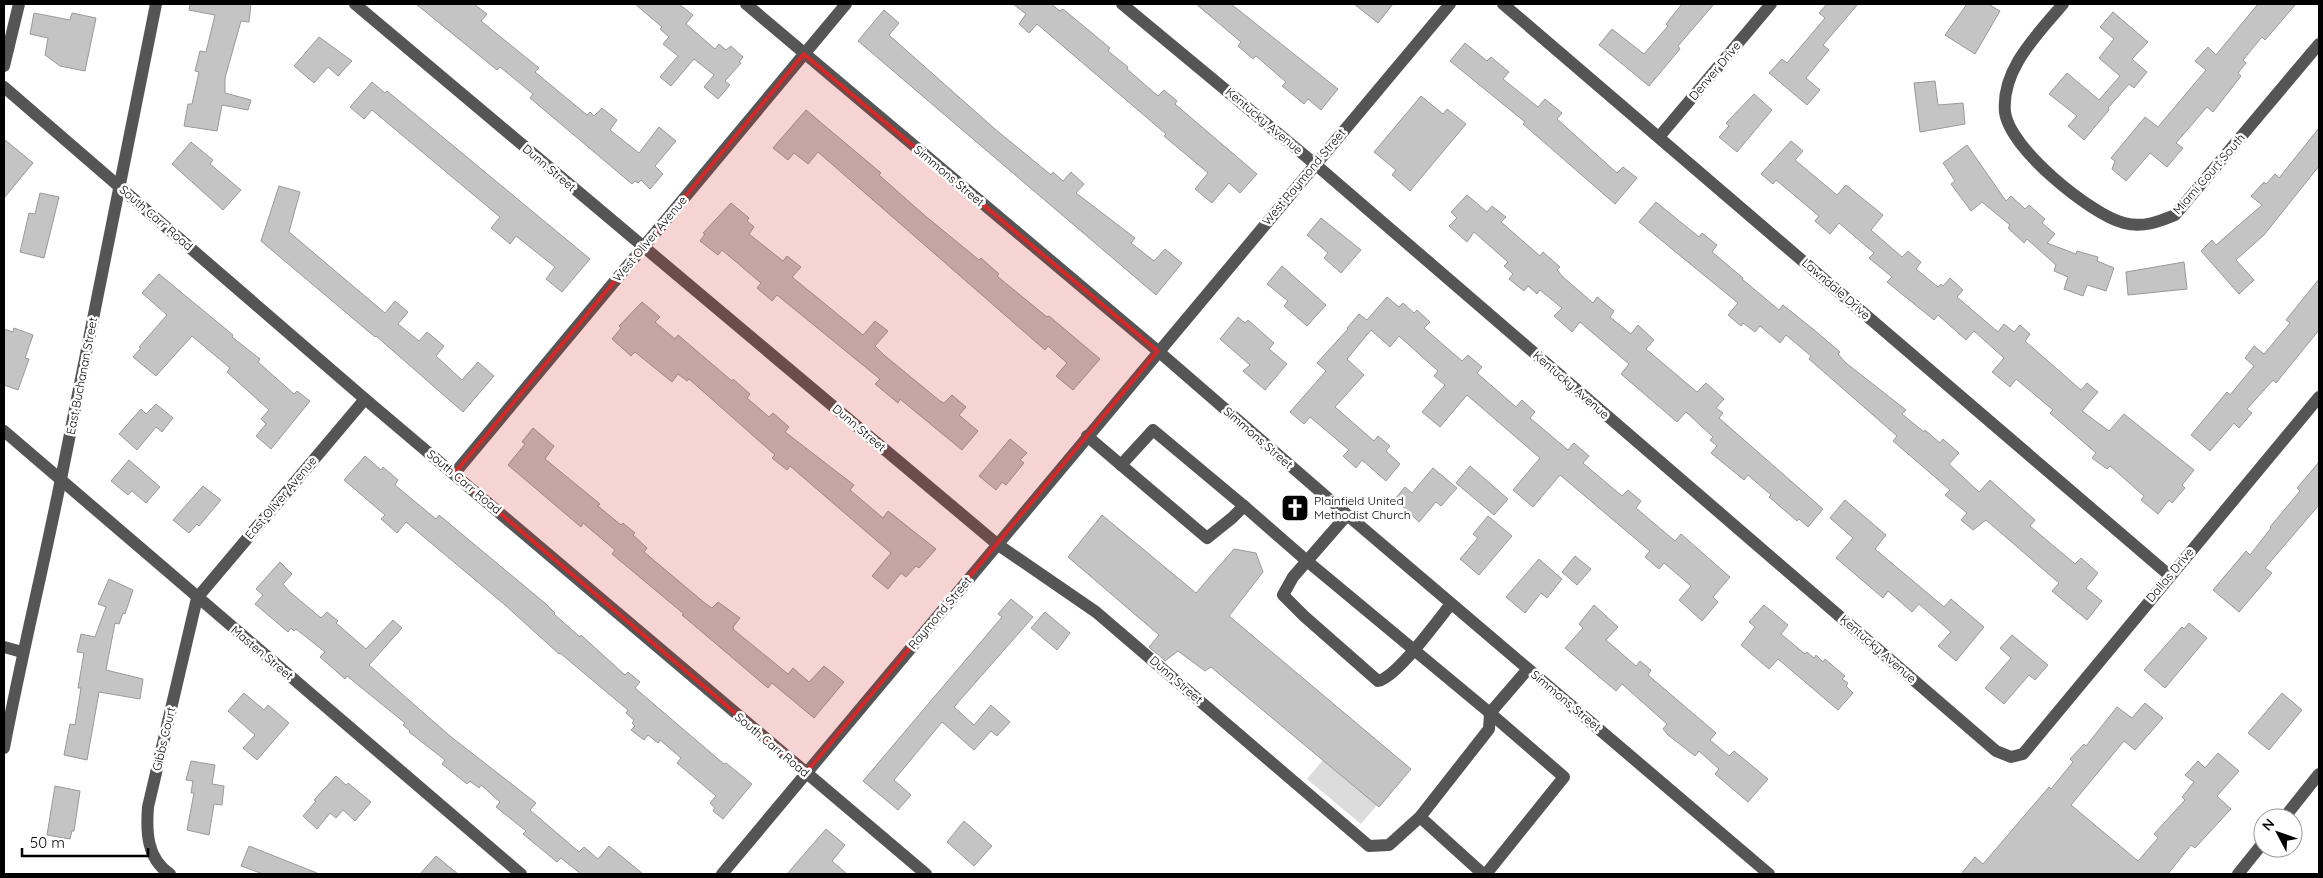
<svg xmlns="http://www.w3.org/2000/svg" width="2323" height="878" font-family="Quicksand,sans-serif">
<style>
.green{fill:#dcdcdc}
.building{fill:#c4c4c4;stroke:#999}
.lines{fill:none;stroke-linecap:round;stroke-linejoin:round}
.minor{stroke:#555;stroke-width:12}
.marked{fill:#d62828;fill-opacity:0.2;stroke:#d62828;stroke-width:4;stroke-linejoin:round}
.labels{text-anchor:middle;stroke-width:5;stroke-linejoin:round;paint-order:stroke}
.street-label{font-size:12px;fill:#000;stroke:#fff}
.poi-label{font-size:12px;fill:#000;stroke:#fff;text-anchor:start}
</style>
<rect width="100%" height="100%" fill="#fff"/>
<path class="green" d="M1323 760 1377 805 1361 824 1307 779Z"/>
<g class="building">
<path d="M190 4H251L249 22 241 21 225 78V93L251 100 248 110 222 105 217 131 184 126 188 104H192L199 72 195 71 200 51 206 52 215 15 189 10Z"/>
<path d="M416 4H474L487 14 481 21 539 68 535 72 587 115 590 112 594 116 602 108 617 120 610 130 639 153 659 127 676 141 655 166 663 174 650 189 641 180 638 183 635 181 632 184 530 98 533 94 500 67 497 70Z"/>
<path d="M635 4H679L693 15 686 24 715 49 719 44 726 50 731 46 743 57 739 62 741 63 725 81 730 85 718 99 704 87 714 75 694 59 671 86 660 77 678 56 663 44 669 37 660 29 662 27Z"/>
<path d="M1013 4H1051L1060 11 1063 9 1110 48 1108 51 1128 67 1127 69 1158 96 1164 90 1177 101 1175 104 1257 174 1240 193 1229 183 1212 203 1195 189 1208 173 1164 136 1166 134 1037 24 1029 33 1019 24 1026 14Z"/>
<path d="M1196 4H1231L1338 89 1321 110 1308 99 1304 104 1282 86 1286 82 1256 56 1253 59 1238 46 1241 42Z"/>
<path d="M1354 4H1393L1378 23Z"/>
<path d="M1682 4H1714L1678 46 1680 49 1649 86 1599 45 1612 29 1644 54 1668 26 1666 24Z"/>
<path d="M1827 4H1858L1823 45 1829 50 1806 78 1820 90 1807 105 1769 73 1782 59 1787 63 1825 18 1819 13Z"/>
<path d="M1967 4H1988L2000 11 1975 54 1945 35Z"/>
<path d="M2258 4H2296L2265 40 2262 37 2243 60 2246 63 2238 73 2241 76 2213 112 2207 107 2176 143 2183 148 2167 167 2150 153 2126 181 2112 169 2115 161 2111 158 2145 117 2158 127 2206 70 2195 61 2208 47 2216 55Z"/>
<path d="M884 10 899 23 889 35 995 129 1051 175 1053 172 1063 181 1071 172 1084 184 1076 193 1135 238 1131 243 1154 261 1165 249 1182 263 1156 295 858 41Z"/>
<path d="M2113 12 2148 42 2132 59 2147 72 2134 88 2129 84 2108 108 2109 110 2084 140 2068 126 2077 116 2049 94 2067 73 2099 100 2120 76 2099 58 2114 39 2100 27Z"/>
<path d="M34 13 70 20 72 13 96 18 85 71 60 66 45 55 48 38 30 34Z"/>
<path d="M319 37 352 61 338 76 328 67 314 83 294 66Z"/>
<path d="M1465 43 1487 61 1491 57 1509 72 1503 79 1538 107 1545 99 1562 113 1557 119 1617 173 1623 167 1637 178 1615 204 1523 124 1525 122 1450 61Z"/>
<path d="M1935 81 1938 105 1963 103 1965 124 1920 132 1914 83Z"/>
<path d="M372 82 385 93 387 91 590 259 562 292 546 279 555 267 516 236 510 244 491 228 500 217 372 110 364 119 350 107Z"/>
<path d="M1754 94 1772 110 1737 152 1719 137 1729 126 1726 123Z"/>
<path d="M1421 96 1443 114 1447 109 1466 124 1410 191 1392 175 1396 170 1374 152Z"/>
<path d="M806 110 881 173 879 175 923 214 979 260 981 258 999 274 997 276 1047 317 1049 316 1100 359 1073 390 1056 376 1067 363 1048 346 1045 350 818 152 808 164 794 153 788 160 773 148Z"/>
<path d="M2319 128V166L2264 235 2236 260 2254 280 2239 294 2201 251 2212 240 2216 245 2262 205 2251 196 2264 182 2266 184 2275 174 2279 178Z"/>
<path d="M4 139 33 163 4 198Z"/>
<path d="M1791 141 1803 151 1795 160 1837 195 1846 185 1883 215 1871 230 1902 257 1908 251 1921 262 1916 269 1938 287 1941 284 1943 286 1950 278 1963 290 1957 297 1998 332 2004 324 2014 332 2020 325 2030 334 2025 341 2081 390 2087 383 2098 392 2082 411 2109 431 2124 414 2194 470 2182 485 2185 488 2172 503 2169 500 2158 514 2141 500 2144 496 2110 466 2107 469 2092 458 2096 453 2050 413 2053 410 2016 379 2010 387 1992 372 2004 358 1974 331 1966 340 1938 315 1934 320 1887 282 1892 277 1869 258 1874 253 1839 223 1830 234 1815 221 1819 216 1776 180 1773 184 1761 174Z"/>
<path d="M191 142 213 160 210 164 241 190 223 210 172 164Z"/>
<path d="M1967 145 2006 201 2011 196 2025 209 2029 205 2045 219 2042 223 2055 234 2047 243 2076 254 2077 251 2098 257 2097 261 2114 268 2106 291 2087 285 2083 296 2064 289 2068 277 2054 271 2056 265 2027 239 2024 243 2008 228 2010 225 1982 202 1971 211 1951 184 1955 181 1943 163Z"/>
<path d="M279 186 300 192 289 232 385 313 395 301 408 312 398 324 419 341 427 332 444 346 436 356 462 380 478 362 494 376 463 412 376 336 375 337 261 241Z"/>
<path d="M40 193 59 197 44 258 20 252 29 213 35 214Z"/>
<path d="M1467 195 1487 212 1492 206 1506 217 1501 222 1540 256 1543 252 1560 267 1557 270 1563 277 1593 303 1597 297 1614 311 1610 317 1631 334 1638 325 1654 340 1646 349 1697 392 1706 383 1724 399 1716 408 1723 413 1719 418 1823 509 1808 527 1799 519 1797 521 1769 497 1771 495 1748 475 1744 480 1711 453 1717 446 1710 440 1713 437 1686 412 1677 422 1621 374 1629 364 1580 322 1572 332 1554 316 1562 308 1540 290 1537 294 1528 286 1524 291 1509 279 1513 274 1504 266 1508 262 1474 232 1467 242 1449 226 1457 218 1451 212Z"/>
<path d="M1656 202 1699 237 1702 233 1717 245 1712 252 1743 278 1742 279 1779 310 1783 305 1813 329 1840 352 1838 354 1846 363 1906 410 1902 414 1924 432 1925 430 1940 443 1943 439 1959 453 1949 464 1979 492 1990 480 2035 520 2030 526 2075 564 2081 558 2098 573 2086 588 2102 601 2087 620 2052 591 2059 583 1986 520 1973 530 1961 520 1967 513 1945 495 1950 490 1893 441 1897 436 1809 359 1811 356 1786 335 1780 343 1760 326 1755 332 1743 323 1741 326 1728 315 1738 303 1639 222Z"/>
<path d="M731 203 749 218 747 221 754 227 749 234 783 261 787 256 801 267 792 277 863 335 875 321 888 331 875 346 884 355 940 401 944 403 952 395 966 407 959 415 978 431 962 450 900 399 898 403 875 384 880 379 777 295 772 301 757 288 761 283 722 250 718 255 700 241 705 234 703 233Z"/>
<path d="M1321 218 1361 250 1341 273 1324 258 1328 253 1307 235Z"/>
<path d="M2184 262 2187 289 2128 295 2126 272Z"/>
<path d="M1282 266 1326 305 1307 326 1284 306 1288 301 1267 284Z"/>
<path d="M159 274 233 335 232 337 260 359 258 362 294 394 297 391 310 401 271 449 256 436 266 424 261 419 269 410 227 372 230 368 192 336 156 376 133 357 141 348 139 347 167 315 142 293Z"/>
<path d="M2319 279V330L2276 383 2273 380 2247 409 2252 413 2239 428 2234 423 2210 451 2191 435 2227 392 2230 395 2254 366 2245 358 2254 346 2264 354 2290 323 2286 320Z"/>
<path d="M1387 297 1399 307 1403 303 1414 313 1417 310 1430 322 1424 328 1462 361 1468 355 1482 367 1477 373 1516 407 1522 400 1535 412 1530 418 1568 450 1574 443 1589 456 1583 463 1622 496 1628 490 1641 501 1636 508 1675 541 1681 534 1730 577 1713 597 1718 602 1702 621 1679 600 1691 586 1664 563 1659 569 1645 557 1650 551 1560 475 1533 507 1513 490 1540 458 1467 395 1440 427 1422 412 1445 385 1434 376 1438 371 1399 336 1390 347 1371 330 1347 359 1364 375 1335 407 1374 441 1378 436 1390 446 1386 451 1400 464 1386 481 1362 460 1356 468 1343 456 1349 450 1310 417 1304 424 1290 412 1326 371 1317 363 1348 329 1347 328 1359 314 1367 320Z"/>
<path d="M642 302 660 317 655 322 675 339 678 335 732 381 733 379 750 394 747 398 769 417 773 413 789 427 785 432 854 485 850 490 883 518 888 511 936 549 919 568 916 566 906 577 901 573 888 589 872 576 891 553 790 466 787 470 772 458 775 455 689 379 687 381 678 374 672 382 635 352 631 356 612 339 621 328 619 326Z"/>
<path d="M1238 317 1245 323 1248 320 1274 343 1269 349 1287 364 1265 390 1243 371 1250 365 1220 339Z"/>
<path d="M14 328 33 335 25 358 29 359 18 390 4 385V329L13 332Z"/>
<path d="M156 404 173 418 162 432 156 427 137 450 119 434 141 409 146 414Z"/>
<path d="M533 428 554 446 545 459 600 504 598 506 621 525 623 523 635 533 633 535 647 548 644 552 706 604 712 608 718 602 740 618 733 627 734 630 788 674 793 668 809 682 824 666 844 682 814 718 772 683 768 688 682 615 684 614 612 554 615 550 583 523 581 527 508 465 525 444 522 442Z"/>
<path d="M1010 439 1027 453 1020 460 1024 463 1006 485 1002 482 996 490 979 476Z"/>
<path d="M365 456 381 470 383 467 398 480 395 485 436 519 439 515 546 604 555 613 554 614 580 637 581 635 625 675 628 672 640 682 635 688 724 764 726 763 752 784 723 819 713 811 715 808 710 803 716 796 677 763 681 758 660 740 658 743 648 735 644 740 631 730 635 726 632 723 634 720 626 713 628 710 560 653 559 654 505 605 406 522 397 533 381 519 385 515 344 480Z"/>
<path d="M129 460 160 487 146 503 132 491 128 495 111 481Z"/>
<path d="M2319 462V505L2265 568 2272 573 2239 612 2213 590 2246 551 2250 555 2271 528 2270 527 2300 491 2297 488Z"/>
<path d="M1470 466 1508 499 1494 515 1456 483Z"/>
<path d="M1433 468 1457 488 1441 506 1436 502 1419 522 1395 499 1405 487 1412 493Z"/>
<path d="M203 486 221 500 199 526 197 524 189 533 173 520Z"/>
<path d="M1845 500 1886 535 1875 549 1944 607 1951 599 1984 627 1956 661 1938 646 1951 632 1919 604 1912 612 1888 591 1883 598 1836 558 1853 538 1830 518Z"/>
<path d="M1102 515 1196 593 1234 549 1256 553 1263 572 1229 616 1411 769 1379 807 1211 667 1205 671 1178 651 1165 661 1149 647 1159 635 1068 557Z"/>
<path d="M1488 516 1512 536 1479 575 1460 559 1478 538 1473 534Z"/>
<path d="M1575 556 1591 569 1577 585 1562 572Z"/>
<path d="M1539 559 1562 579 1547 598 1541 593 1525 613 1506 597Z"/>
<path d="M280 562 292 574 283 584 290 592 321 618 327 612 338 621 336 623 366 649 393 620 402 628 369 665 450 736 536 803 530 810 579 852 584 847 598 859 609 846 643 874H581L561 858 557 862 523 834 526 831 496 807 500 802 481 785 479 788 470 781 467 784 442 764 445 760 409 732 410 731 403 725 405 723 347 676 345 679 320 657 325 652 296 629 294 631 291 628 288 632 255 604 263 595 256 589Z"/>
<path d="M109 579 133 590 125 614 123 613 119 624 115 623 106 670 143 679 140 699 99 692 87 760 64 755 70 724 75 725 81 688H78L84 653 77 652 81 634 95 637 106 607 98 604Z"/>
<path d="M1011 599 1033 617 954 707 974 725 991 705 1010 722 997 736 991 731 974 750 942 722 894 780 911 795 898 810 863 781 1002 617 998 614Z"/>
<path d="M1594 605 1618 627 1606 640 1636 666 1640 661 1651 670 1648 675 1716 733 1710 740 1729 756 1734 751 1768 779 1748 802 1715 774 1719 769 1699 751 1695 756 1668 735 1663 729 1667 724 1622 684 1616 691 1565 648 1583 628 1579 624Z"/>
<path d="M1764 605 1788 625 1781 634 1805 654 1807 652 1814 658 1816 655 1823 662 1825 659 1845 676 1842 679 1848 683 1846 686 1853 693 1838 710 1778 659 1769 669 1741 645 1755 627 1749 622Z"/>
<path d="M1045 612 1070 633 1057 650 1031 628Z"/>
<path d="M2189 623 2207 638 2165 688 2144 670 2182 627 2184 629Z"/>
<path d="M2012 635 2048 665 2035 680 2029 675 2004 704 1985 688 2011 658 2000 648Z"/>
<path d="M244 693 264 710 268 705 289 723 257 760 243 748 255 735 228 711Z"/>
<path d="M2282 693 2302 710 2269 750 2248 733Z"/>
<path d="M2145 703 2163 718 2135 750 2124 741 2071 805 2138 861 2158 838 2154 834 2185 800 2182 797 2194 782 2185 775 2198 761 2205 768 2218 753 2239 771 2217 796 2231 809 2195 848 2191 845 2168 874H1961L1975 857 1983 864 2049 787 2051 789 2073 762 2070 759 2084 744 2086 746 2117 707 2132 718Z"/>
<path d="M191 761 215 765 212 784 224 786 222 805 214 804 209 835 187 830 194 793H191L193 781 186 780Z"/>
<path d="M336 776 346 785 348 783 371 802 355 821 343 810 336 818 330 813 317 829 303 816 316 801 314 800Z"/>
<path d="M55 786 80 791 74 831H72L70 839 47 835Z"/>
<path d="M964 821 992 846 974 866 947 842Z"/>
<path d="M826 829 845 845 832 861 847 874H787Z"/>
<path d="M249 846 317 873V874H263L241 866Z"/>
<path d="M436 856 458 874H420Z"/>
</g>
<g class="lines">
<g class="minor">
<path d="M355 4 997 544 1096 612 1369 846 1389 845 1420 817 1483 874"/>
<path d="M746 4 1158 351 1352 519 1769 874"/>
<path d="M1122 4 1315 164 1996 751 2011 757 2023 754 2319 397"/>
<path d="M1503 4 2169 575"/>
<path d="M2063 4C2038 34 2001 69 2005 112 2009 148 2090 214 2124 223 2143 228 2158 222 2175 215L2319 44"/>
<path d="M4 66 19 4"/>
<path d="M4 87 365 399 926 874"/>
<path d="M1659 137 1771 4"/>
<path d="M4 431 521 874"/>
<path d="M1087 436 1207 538 1232 518 1244 506 1307 561 1490 713 1528 669"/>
<path d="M1121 465 1153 430 1244 506"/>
<path d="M454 474 846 4"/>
<path d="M1347 515 1293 577 1283 595 1304 616 1378 681C1397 677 1437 621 1451 604"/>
<path d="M4 647 22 652"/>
<path d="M4 748C21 658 43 569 61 479 94 321 123 162 156 4"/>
<path d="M1420 817 1489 729 1490 713"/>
<path d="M2284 818 2319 774"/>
<path d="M170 874C147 859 146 832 148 807L197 598 365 399"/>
<path d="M722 874 1450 4"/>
<path d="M1486 874 1564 777 1490 713"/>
<path d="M2238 874 2263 843"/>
</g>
</g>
<path class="marked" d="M804 54 1158 351 806 773 454 474Z"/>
<defs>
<symbol id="church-square" viewBox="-11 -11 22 22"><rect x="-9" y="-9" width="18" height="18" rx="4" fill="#000" stroke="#fff"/><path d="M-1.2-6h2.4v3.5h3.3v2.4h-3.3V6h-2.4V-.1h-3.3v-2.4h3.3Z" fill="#fff"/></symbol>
</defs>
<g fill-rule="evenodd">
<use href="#church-square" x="1279" y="492" width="32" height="32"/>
</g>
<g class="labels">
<g class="street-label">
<text transform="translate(1715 71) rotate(-50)" y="4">Denver Drive</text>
<text transform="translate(1264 121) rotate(40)" y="4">Kentucky Avenue</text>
<text transform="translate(549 168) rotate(40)" y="4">Dunn Street</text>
<text transform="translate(2209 174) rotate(-49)" y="4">Miami Court South</text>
<text transform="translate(949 176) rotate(40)" y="4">Simmons Street</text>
<text transform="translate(1304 177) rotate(-50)" y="4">West Raymond Street</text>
<text transform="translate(156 218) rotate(41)" y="4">South Carr Road</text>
<text transform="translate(650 239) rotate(-50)" y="4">West Oliver Avenue</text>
<text transform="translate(1836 289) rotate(41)" y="4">Lawndale Drive</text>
<text transform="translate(82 376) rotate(-79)" y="4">East Buchanan Street</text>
<text transform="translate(1571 385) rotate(41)" y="4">Kentucky Avenue</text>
<text transform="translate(859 428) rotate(40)" y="4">Dunn Street</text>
<text transform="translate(1258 438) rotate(41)" y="4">Simmons Street</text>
<text transform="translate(464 482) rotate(40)" y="4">South Carr Road</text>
<text transform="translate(281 498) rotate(-50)" y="4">East Oliver Avenue</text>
<text transform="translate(2170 575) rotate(-50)" y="4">Dallas Drive</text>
<text transform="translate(940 613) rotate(-50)" y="4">Raymond Street</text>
<text transform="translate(1878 649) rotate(41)" y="4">Kentucky Avenue</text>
<text transform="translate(262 653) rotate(40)" y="4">Masten Street</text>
<text transform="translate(1176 680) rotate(41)" y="4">Dunn Street</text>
<text transform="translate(1566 701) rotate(40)" y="4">Simmons Street</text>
<text transform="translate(164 739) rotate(-77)" y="4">Gibbs Court</text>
<text transform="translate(772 745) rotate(40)" y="4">South Carr Road</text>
</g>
<g class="poi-label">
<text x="1314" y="505">Plainfield United<tspan x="1314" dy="14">Methodist Church</tspan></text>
</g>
</g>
<rect width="2323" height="878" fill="none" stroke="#000000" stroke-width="10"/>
<g transform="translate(2278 833) rotate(311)"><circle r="24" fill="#ffffff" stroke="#999999"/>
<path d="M0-4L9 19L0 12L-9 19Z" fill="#000000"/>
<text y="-8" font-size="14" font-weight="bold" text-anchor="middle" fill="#000000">N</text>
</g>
<path d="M22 848v8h126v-8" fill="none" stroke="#000000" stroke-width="2.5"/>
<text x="30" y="848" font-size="15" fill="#000000" stroke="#ffffff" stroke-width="4" paint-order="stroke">50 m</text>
</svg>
